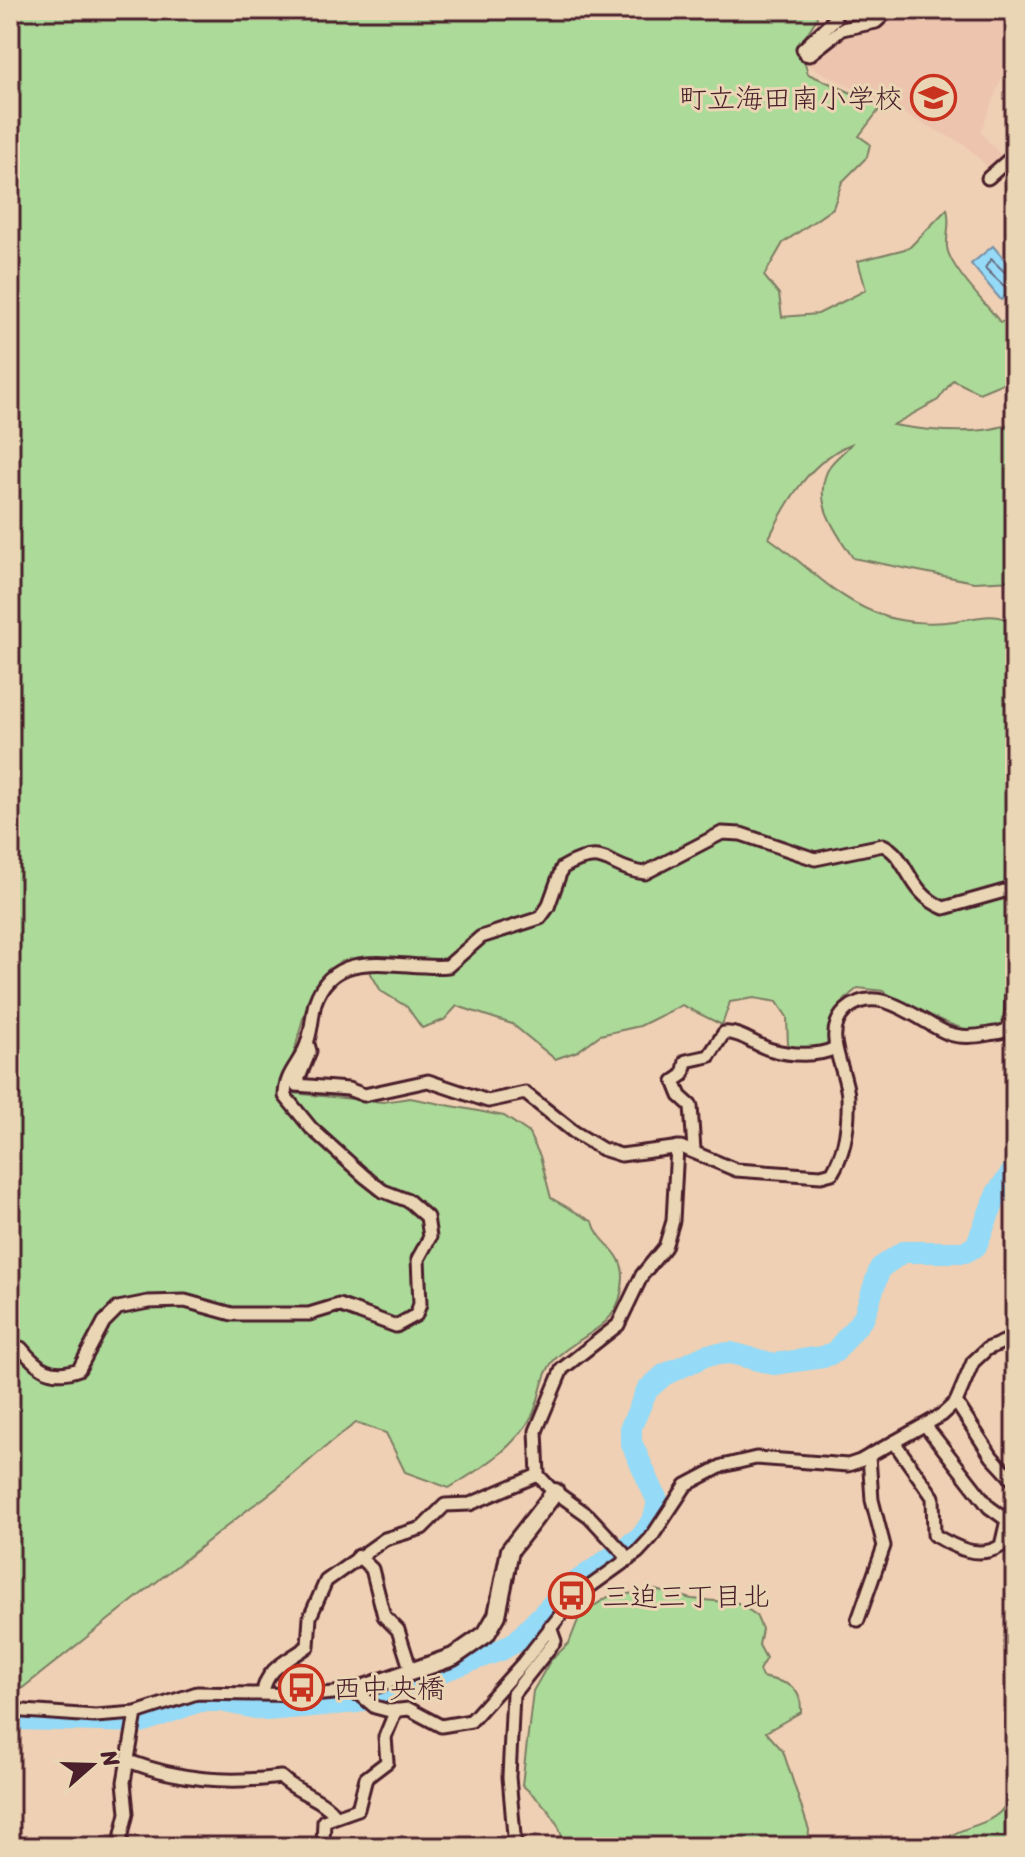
<svg xmlns="http://www.w3.org/2000/svg" width="1025" height="1857" font-family="Sriracha,'Klee One',sans-serif">
<style>
.built{fill:#edc5af}
.green{fill:#acda99;stroke:#7b7c62;stroke-width:2}
.water{fill:#95daf7;stroke:#778fa5;stroke-width:2}
.lines{fill:none;stroke-linecap:round;stroke-linejoin:round}
.shore{stroke:#686a7d;stroke-width:2}
.river{stroke:#95daf7;stroke-width:22}
.street-casing{stroke:#4a1f2b;stroke-width:17}
.secondary-casing{stroke:#4a1f2b;stroke-width:22}
.street{stroke:#ead6b4;stroke-width:11}
.secondary{stroke:#ead6b4;stroke-width:16}
.labels{text-anchor:middle;stroke-width:6;stroke-linejoin:round;paint-order:stroke}
.poi-label{font-size:28px;fill:#4a1f2b;stroke:#ead6b4;text-anchor:start}
</style>
<rect width="100%" height="100%" fill="#efd0b4"/>
<filter id="ink" filterUnits="userSpaceOnUse"><feTurbulence type="fractalNoise" baseFrequency=".0125" numOctaves="2"/><feDisplacementMap in="SourceGraphic" scale="16" xChannelSelector="R" yChannelSelector="G"/><feConvolveMatrix kernelMatrix="1 2 1 2 8 2 1 2 1" color-interpolation-filters="sRGB"/></filter>
<g filter="url(#ink)">
<path class="built" d="M894 10H1015V46L980 132 1004 158 990 170 965 145 809 66 813 57 840 36 888 19Z"/>
<g class="green">
<path d="M10 10H815L817 18 800 45 808 74 882 106 859 136 870 144 867 157 842 182 833 208 783 243 764 276 779 294 782 317 818 314 866 290 858 261 909 248 947 209C951 223 946 233 947 247 949 267 987 305 1000 322L1015 321V378L979 393 953 380 938 400 893 425C929 431 981 437 1015 422V580L974 582 853 558C835 530 810 500 830 466 835 458 846 451 851 444 811 460 787 501 769 538 810 567 838 602 887 617 908 623 934 624 955 621 978 618 993 611 1015 623V975L1008 989 1002 1026C960 1042 931 1010 892 999L884 991 858 988C836 1004 832 1020 829 1047L813 1049 788 1046 787 1017 777 1002 754 998 730 1002 722 1025 682 1005 640 1026 600 1035 578 1051 555 1059 512 1024 457 1006 444 1020 422 1028 407 1007 381 991 363 960C312 972 307 1001 296 1046 292 1065 283 1066 282 1092L383 1102 410 1098 504 1116 528 1132 540 1156 551 1198 593 1222C599 1245 624 1250 623 1278 621 1331 583 1330 555 1359 541 1374 541 1398 532 1416 515 1448 479 1470 449 1488L405 1472 386 1433 356 1423C319 1449 289 1482 251 1507L10 1698Z"/>
<path d="M655 1590 692 1599 738 1603 756 1615 762 1629 759 1645 766 1658 759 1670 762 1677C786 1682 802 1685 801 1712L766 1732 783 1751 809 1830 808 1847H564C561 1819 543 1803 522 1785L533 1691 550 1661 569 1643 580 1615 608 1597Z"/>
<path d="M1015 1778V1847H936C968 1815 1005 1836 1015 1778Z"/>
</g>
<path class="water" d="M993 246 1015 272V288L1001 300 971 264Z"/>
<g class="lines">
<path class="shore" d="M991 259 1011 278 1004 286 985 268Z"/>
<path class="river" d="M15 1719 142 1722 200 1701H220L266 1710 357 1702 501 1650 517 1641 569 1587 642 1536 654 1518 658 1502 631 1442V1427L647 1390 664 1375 707 1355 731 1353 774 1364 823 1357 835 1352 864 1317 880 1268 903 1252H965L976 1246 997 1193 1015 1168"/>
<defs>
<g id="street">
<path d="M833 10 835 19 803 49 805 54 809 55 842 29 876 22 889 10"/>
<path d="M988 178 1015 154"/>
<path d="M308 1044 310 1051 296 1085 348 1089 364 1095 428 1081 488 1101 525 1093 574 1132 602 1149 621 1155 681 1147 736 1170 821 1176 832 1173C846 1150 849 1124 848 1097 847 1069 820 1034 846 1010 878 981 918 1021 947 1033 960 1038 975 1037 989 1034 994 1033 1002 1033 1006 1030 1016 1021 1008 995 1015 983"/>
<path d="M694 1150 691 1106 680 1096 674 1081 683 1075 686 1061 709 1056 724 1033C740 1031 756 1046 772 1050 790 1055 818 1057 835 1048"/>
<path d="M10 1346 21 1348C38 1369 52 1379 79 1369L104 1322 118 1308 148 1302 185 1301 232 1314H309L339 1305 396 1326 416 1315 420 1304 418 1259 430 1237 427 1217 409 1201 383 1191 364 1176 311 1128 285 1096C285 1071 303 1062 308 1040 312 1028 312 1015 315 1003 335 942 403 971 448 966L481 937 540 918 548 907 562 868C607 842 606 869 645 873L722 833 741 834 815 859 883 845C909 857 907 893 944 908L1015 888"/>
<path d="M956 1402 992 1457 1015 1482"/>
<path d="M894 1442 933 1497 934 1535C955 1547 977 1560 1001 1546L1007 1520 989 1507 925 1425"/>
<path d="M538 1475 550 1488 589 1516 629 1559"/>
<path d="M358 1556 372 1569 384 1616 398 1630 411 1671"/>
<path d="M858 1620 884 1546 872 1500 869 1456"/>
<path d="M263 1693C266 1667 290 1660 308 1646L310 1617 326 1581 385 1539 422 1528 445 1505 470 1504 538 1475 536 1431 562 1369 618 1325 642 1275 665 1247 673 1221 677 1147"/>
<path d="M10 1710 95 1716 136 1713 197 1693 311 1695 356 1691 375 1707 390 1711 409 1709 441 1726 471 1721 523 1663 574 1598 638 1552 651 1538 686 1485 722 1466 756 1458 848 1465 860 1461 942 1415 956 1402 973 1362 987 1349 1015 1337"/>
<path d="M128 1761C179 1780 227 1784 281 1777 297 1793 321 1797 335 1815"/>
<path d="M119 1847 127 1813 124 1782 136 1713"/>
<path d="M285 1847H311"/>
<path d="M320 1847 323 1844 324 1821 358 1809 366 1778 387 1762 385 1737 396 1710"/>
<path d="M515 1847 509 1777 513 1694 555 1641 550 1627"/>
</g>
<path id="secondary" d="M356 1691 453 1657 486 1634 497 1615 510 1550 555 1492"/>
</defs>
<use href="#street" class="street-casing"/>
<use href="#secondary" class="secondary-casing"/>
<use href="#street" class="street"/>
<use href="#secondary" class="secondary"/>
</g>
</g>
<defs>
<symbol id="school-ring" viewBox="-11 -11 22 22"><circle r="9.5" fill="#ead6b4" stroke="#c8321e" stroke-width="1.5"/><path d="M0-5L7-2L0 1L-7-2ZM-4 1L0 2.5L4 1V4Q0 6-4 4Z" fill="#c8321e"/></symbol>
<symbol id="bus-ring" viewBox="-11 -11 22 22"><circle r="9.5" fill="#ead6b4" stroke="#c8321e" stroke-width="1.5"/><path d="M-5-6H5V4H4V6H2V4H-2V6H-4V4H-5ZM-3.5-4V0h7V-4ZM-3.5 1.2v1.5H-2V1.2ZM2 1.2v1.5H3.5V1.2Z" fill="#c8321e"/></symbol>
</defs>
<g fill-rule="evenodd">
<use href="#school-ring" x="908" y="72" width="51" height="51"/>
<use href="#bus-ring" x="546" y="1570" width="51" height="51"/>
<use href="#bus-ring" x="276" y="1662" width="51" height="51"/>
</g>
<g class="labels">
<g class="poi-label">
<text x="903" y="108" text-anchor="end">町立海田南小学校</text>
<text x="602" y="1606">三迫三丁目北</text>
<text x="333" y="1698">西中央橋</text>
</g>
</g>
<rect width="1025" height="1857" fill="none" stroke="#ead6b4" stroke-width="40"/>
<rect x="20" y="20" width="985" height="1817" fill="none" stroke="#4a1f2b" stroke-width="3" filter="url(#ink)"/>
<g transform="translate(92 1765) rotate(70)" stroke="#ead6b4" stroke-width="6" paint-order="stroke">
<path d="M0-6L14 30L0 20L-14 30Z" fill="#4a1f2b"/>
<text y="-12" font-size="22" font-weight="bold" text-anchor="middle" fill="#4a1f2b">N</text>
</g>
</svg>
